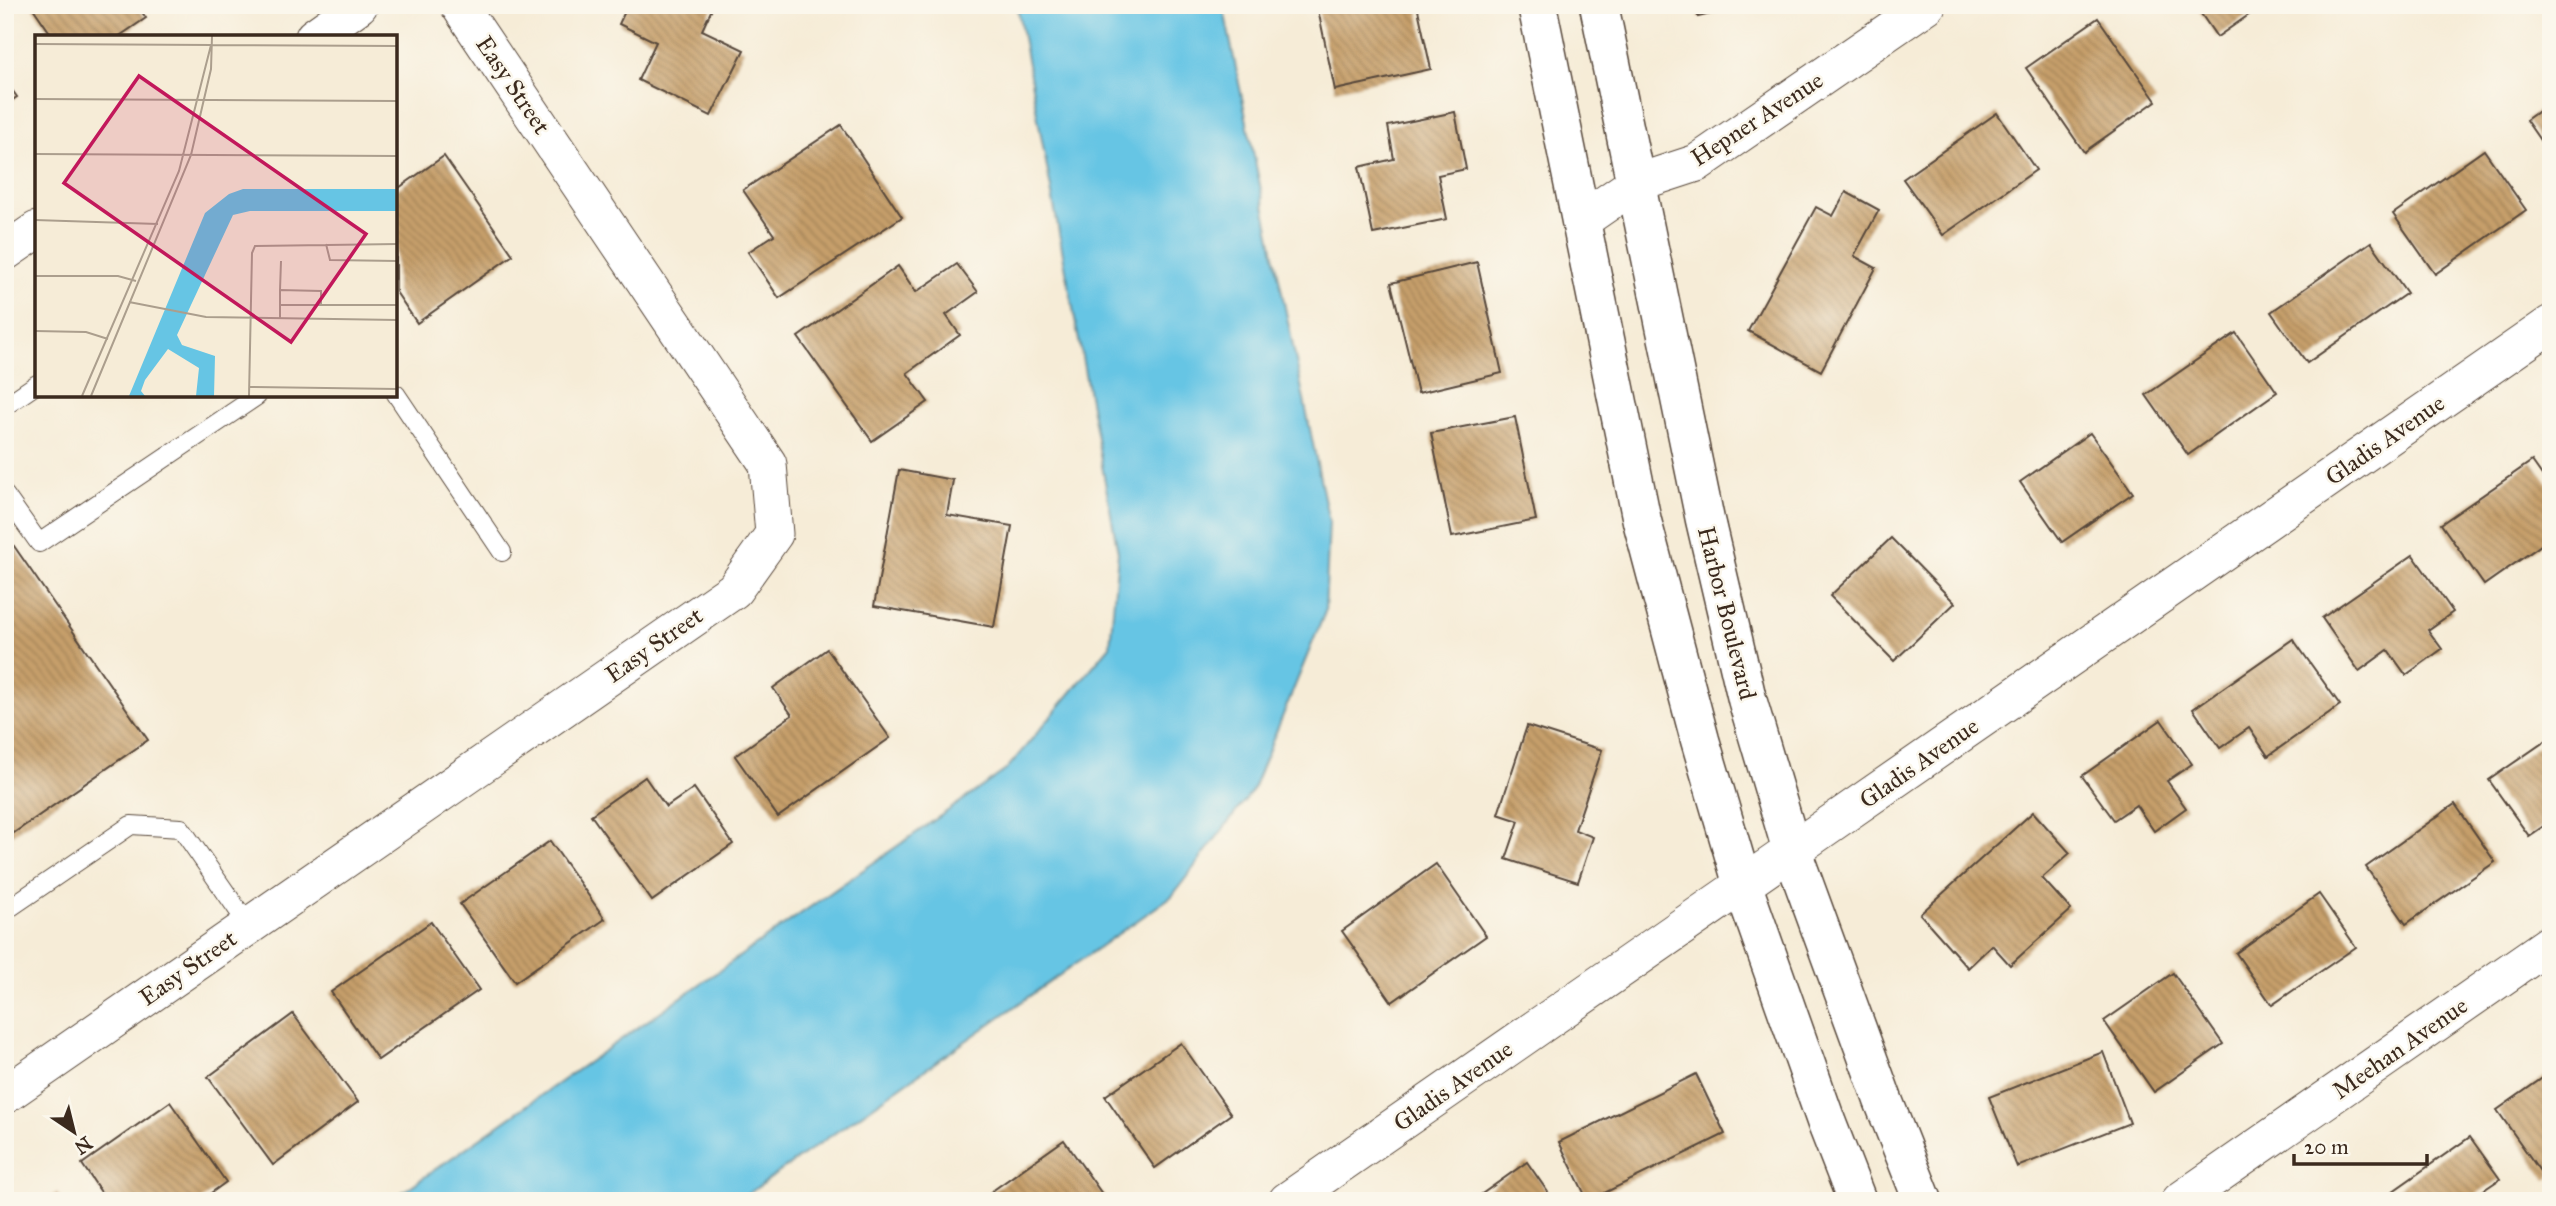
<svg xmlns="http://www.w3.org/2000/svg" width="2556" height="1206" font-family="'IM FELL Great Primer',serif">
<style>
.water{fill:#66c5e4;stroke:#507881;stroke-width:2}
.building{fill:url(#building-back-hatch)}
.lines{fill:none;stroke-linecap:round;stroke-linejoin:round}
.service-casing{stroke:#57473a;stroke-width:20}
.minor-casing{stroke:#57473a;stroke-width:39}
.tertiary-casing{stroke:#57473a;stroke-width:41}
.service{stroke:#fff;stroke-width:18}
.minor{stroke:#fff;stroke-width:37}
.tertiary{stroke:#fff;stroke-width:38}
.labels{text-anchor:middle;stroke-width:5;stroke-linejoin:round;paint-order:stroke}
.street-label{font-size:24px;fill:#3b2a1e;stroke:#fbf7ec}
.inset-road{fill:none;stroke:#ab9e8d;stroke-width:2}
.view{fill:#c2185b;fill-opacity:0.15;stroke:#c2185b;stroke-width:3.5}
.inset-edge{fill:none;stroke:#3b2a1e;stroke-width:3.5}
</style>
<defs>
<pattern id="building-back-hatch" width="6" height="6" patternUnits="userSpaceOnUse" patternTransform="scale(1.75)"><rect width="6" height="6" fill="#c69f6b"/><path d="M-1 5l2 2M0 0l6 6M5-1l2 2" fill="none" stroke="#a28257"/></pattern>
</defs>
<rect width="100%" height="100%" fill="#fbf7ec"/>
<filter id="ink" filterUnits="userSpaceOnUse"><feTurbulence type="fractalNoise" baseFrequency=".0143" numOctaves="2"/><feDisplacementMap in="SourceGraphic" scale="14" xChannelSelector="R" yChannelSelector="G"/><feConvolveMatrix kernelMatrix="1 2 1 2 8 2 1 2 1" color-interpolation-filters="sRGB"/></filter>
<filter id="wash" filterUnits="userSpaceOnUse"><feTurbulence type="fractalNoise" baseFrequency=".00686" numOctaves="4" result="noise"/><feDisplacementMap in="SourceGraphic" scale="28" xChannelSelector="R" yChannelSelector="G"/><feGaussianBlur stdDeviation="1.57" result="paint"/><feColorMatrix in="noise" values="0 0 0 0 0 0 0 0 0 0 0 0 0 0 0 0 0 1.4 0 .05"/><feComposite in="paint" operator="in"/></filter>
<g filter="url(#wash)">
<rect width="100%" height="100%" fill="#f6ecd7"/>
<path class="water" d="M1017 5H1223L1329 522 1325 612 1252 791 1172 896 738 1201H390L1006 770 1110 646 1118 552Z"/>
<g id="blocks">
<g class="building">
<path d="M31 5H137L146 18 118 37H53Z"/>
<path d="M628 5H705L712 9 702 30 744 50 711 116 638 80 656 42 619 24Z"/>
<path d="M1317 5H1417L1431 69 1335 90Z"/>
<path d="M1695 5H1744V6L1698 17Z"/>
<path d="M2195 5H2263L2217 37Z"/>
<path d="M2098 18 2156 101 2084 152 2026 68Z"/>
<path d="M5 80 17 97 5 105Z"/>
<path d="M2551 102V156L2526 120Z"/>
<path d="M1455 112 1466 169 1438 175 1447 219 1373 234 1359 167 1394 159 1388 126Z"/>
<path d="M1997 113 2036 170 1943 235 1903 179Z"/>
<path d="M841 125 902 217 779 298 748 252 774 235 743 190Z"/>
<path d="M2484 150 2526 210 2435 274 2393 214Z"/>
<path d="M444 156 513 255 417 323 396 292V190Z"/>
<path d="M1846 192 1879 210 1854 256 1876 268 1821 371 1748 331 1816 207 1833 216Z"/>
<path d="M2371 242 2407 293 2307 363 2271 312Z"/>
<path d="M1477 262 1502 373 1418 393 1391 283Z"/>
<path d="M957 264 978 292 946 315 960 335 907 373 928 402 872 441 798 337 898 266 916 292Z"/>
<path d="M2236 333 2277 392 2188 455 2146 395Z"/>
<path d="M1515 417 1536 520 1452 537 1431 433Z"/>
<path d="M2090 433 2133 493 2062 542 2020 482Z"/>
<path d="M2532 461 2551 488V538L2484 585 2441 524Z"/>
<path d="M899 470 953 480 947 515 1012 526 994 627 874 606Z"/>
<path d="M5 533 148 740 5 839Z"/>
<path d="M1891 538 1955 603 1894 661 1830 596Z"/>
<path d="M2413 555 2453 612 2428 630 2442 649 2406 675 2388 650 2359 671 2322 618Z"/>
<path d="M2293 639 2340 705 2268 756 2249 728 2220 748 2193 709Z"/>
<path d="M827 649 890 738 778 817 735 756 792 715 773 688Z"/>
<path d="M2161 720 2192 764 2167 781 2186 808 2154 831 2136 805 2114 820 2082 776Z"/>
<path d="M1527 726 1602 750 1575 830 1593 837 1578 882 1506 859 1519 821 1498 814Z"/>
<path d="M2551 737V821L2529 836 2489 780Z"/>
<path d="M645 777 666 807 694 788 733 844 652 901 591 815Z"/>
<path d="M2455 804 2495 862 2406 924 2366 867Z"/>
<path d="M2033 812 2070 853 2042 878 2071 910 2010 965 1992 945 1968 968 1920 914Z"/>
<path d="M550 841 605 919 515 982 460 904Z"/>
<path d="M1436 864 1486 936 1392 1002 1342 931Z"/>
<path d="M2319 894 2356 947 2272 1005 2236 953Z"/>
<path d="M431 922 479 990 378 1060 331 992Z"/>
<path d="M2173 973 2223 1044 2154 1092 2104 1021Z"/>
<path d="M293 1014 358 1102 273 1165 208 1077Z"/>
<path d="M1181 1043 1231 1114 1155 1168 1105 1096Z"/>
<path d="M2103 1052 2130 1123 2017 1167 1989 1097Z"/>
<path d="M2551 1072V1178L2547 1181 2497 1110Z"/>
<path d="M1696 1074 1725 1134 1588 1201 1559 1142Z"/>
<path d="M170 1102 226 1182 200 1201H107L82 1164Z"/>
<path d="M2470 1137 2500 1179 2472 1198 2474 1201H2379Z"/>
<path d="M1064 1140 1107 1201H978Z"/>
<path d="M1527 1162 1554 1201H1472Z"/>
<path d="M57 1192 63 1201H45Z"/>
</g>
</g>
</g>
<g filter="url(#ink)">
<use href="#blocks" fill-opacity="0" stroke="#57473a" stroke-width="2"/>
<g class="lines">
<defs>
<g id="service">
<path d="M396 394 502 552"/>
<path d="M5 406 37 384"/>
<path d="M5 495 39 543 257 396"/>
<path d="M5 911 131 825 181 828 249 926"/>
</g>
<g id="minor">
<path d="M314 37 359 5"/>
<path d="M1581 221 1636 183 1697 163 1927 5"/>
<path d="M5 252 37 230"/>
<path d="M5 1095 734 590 774 534 768 464 459 5"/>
<path d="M1287 1201 2551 324"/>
<path d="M2180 1201 2551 943"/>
</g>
<g id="tertiary">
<path d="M1537 5 1642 521 1700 740 1743 886 1827 1124 1857 1201"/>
<path d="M1599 5 1705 520 1747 699 1792 851 1883 1100 1923 1201"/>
</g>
</defs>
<use href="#service" class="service-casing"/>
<use href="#minor" class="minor-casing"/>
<use href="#tertiary" class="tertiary-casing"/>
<use href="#service" class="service"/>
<use href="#minor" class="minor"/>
<use href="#tertiary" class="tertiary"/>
</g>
</g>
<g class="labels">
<g class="street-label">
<text transform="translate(513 85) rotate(56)" y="8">Easy Street</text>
<text transform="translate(1757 119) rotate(-33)" y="8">Hepner Avenue</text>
<text transform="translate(2385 440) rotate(-35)" y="8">Gladis Avenue</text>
<text transform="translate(1727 613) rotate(76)" y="8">Harbor Boulevard</text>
<text transform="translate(654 645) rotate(-35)" y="8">Easy Street</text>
<text transform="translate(1919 763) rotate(-35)" y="8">Gladis Avenue</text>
<text transform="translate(188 968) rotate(-35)" y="8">Easy Street</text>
<text transform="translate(2400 1048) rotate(-35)" y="8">Meehan Avenue</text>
<text transform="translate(1453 1086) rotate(-35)" y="8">Gladis Avenue</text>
</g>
</g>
<g transform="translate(35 35)">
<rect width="362" height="362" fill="#f6ecd7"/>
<path d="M208 154H362V176H215L198 180 142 300 147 310 180 321 179 361H161L164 333 133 314 110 345 106 356 110 361H94L170 178 194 159Z" fill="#66c5e4"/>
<path class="inset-road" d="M0 9 363 11M0 64 363 66M0 119 363 121M0 185 123 189M291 209 295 225 363 226M0 241H83L101 246M245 255 246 226M94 267 171 282 363 285M245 270V255L286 256V270M245 284V270H363M0 296 51 297 73 304M214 352 363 354M47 361 144 136 176 10M56 361 156 120 176 34 177 1M214 361 217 218 220 211 363 209"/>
<path class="view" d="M104 41 331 199 256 307 29 148Z"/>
<rect width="362" height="362" class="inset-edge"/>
</g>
<rect width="2556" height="1206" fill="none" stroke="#fbf7ec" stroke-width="28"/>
<g transform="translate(74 1132) rotate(145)" stroke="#fbf7ec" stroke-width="5" paint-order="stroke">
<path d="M0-5L12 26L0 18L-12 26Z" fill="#3b2a1e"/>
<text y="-10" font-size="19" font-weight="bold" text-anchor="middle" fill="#3b2a1e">N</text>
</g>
<path d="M2294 1154v10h133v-10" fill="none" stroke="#3b2a1e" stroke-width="3.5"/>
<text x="2304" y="1154" font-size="21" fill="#3b2a1e" stroke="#fbf7ec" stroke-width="5" paint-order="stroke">20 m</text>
</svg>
